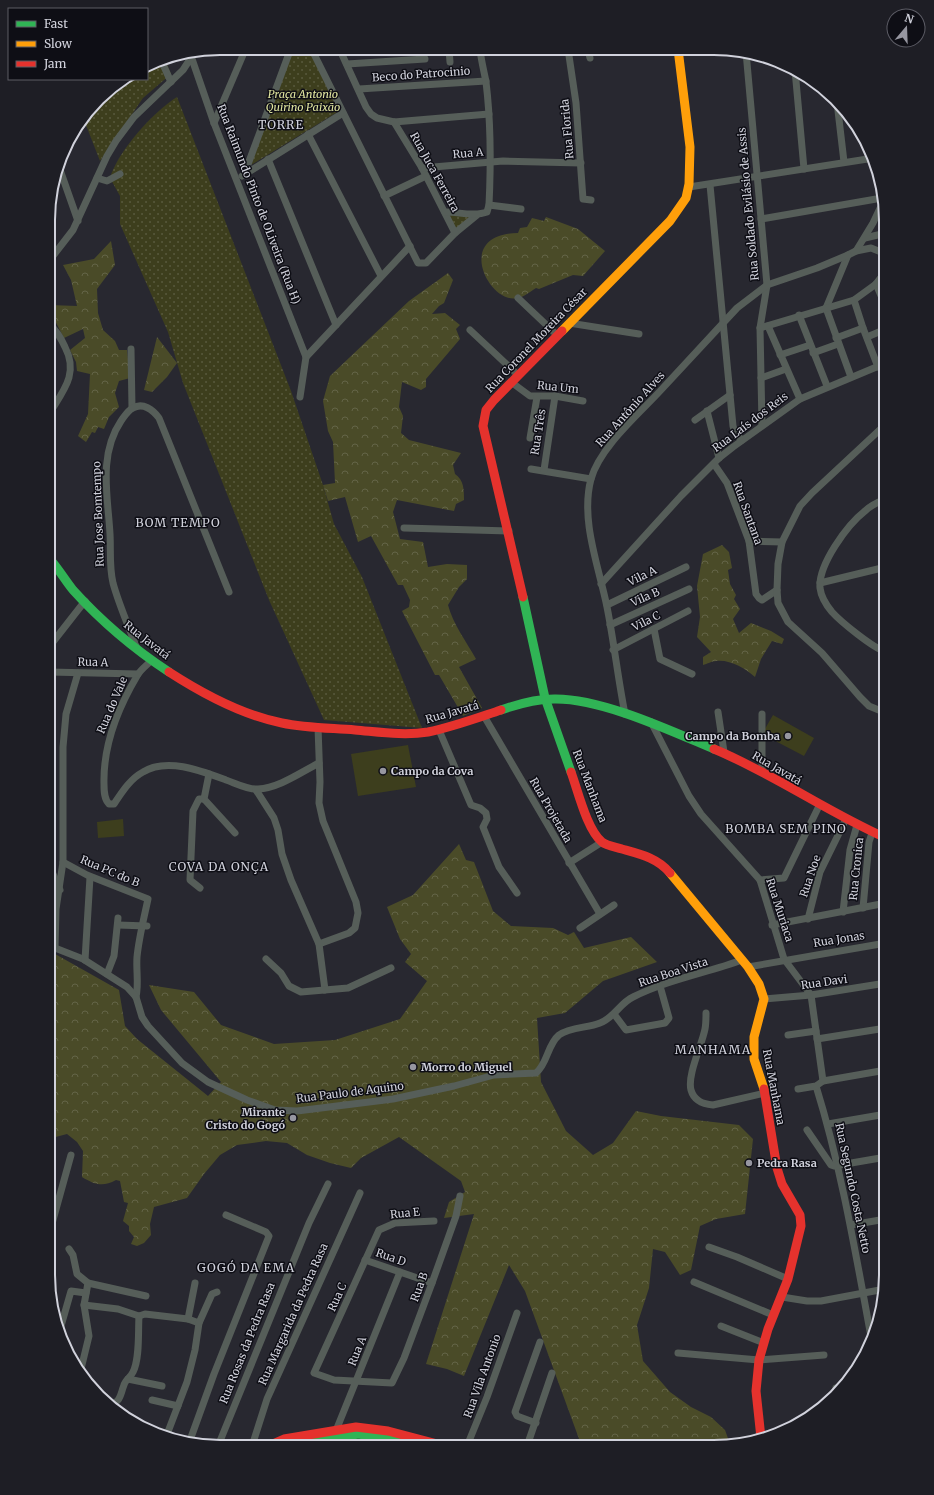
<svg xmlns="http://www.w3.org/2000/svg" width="934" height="1495" font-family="Merriweather,serif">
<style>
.grass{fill:url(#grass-dots)}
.forest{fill:url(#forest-crowns)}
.garden{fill:#3d3e1d}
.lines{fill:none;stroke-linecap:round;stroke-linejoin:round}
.street{stroke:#565e59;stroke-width:7}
.fast{stroke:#30b455;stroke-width:9}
.slow{stroke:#ff9f0a;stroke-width:9}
.jam{stroke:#e5322d;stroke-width:9}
.poi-dot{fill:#9696a0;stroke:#0e0e15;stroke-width:1.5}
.labels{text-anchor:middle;stroke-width:3;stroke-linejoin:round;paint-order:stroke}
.street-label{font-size:11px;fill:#d1d2dc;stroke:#0e0e15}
.park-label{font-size:11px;font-style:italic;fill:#e1e69f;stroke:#0e0e15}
.poi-label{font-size:11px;font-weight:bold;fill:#d1d2dc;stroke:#0e0e15;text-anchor:start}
.neighbourhood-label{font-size:12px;letter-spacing:1px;fill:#d1d2dc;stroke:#0e0e15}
.rim{fill:none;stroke:#d1d2dc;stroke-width:2}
</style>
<defs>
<pattern id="grass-dots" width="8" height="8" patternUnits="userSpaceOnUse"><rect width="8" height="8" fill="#3d3e1d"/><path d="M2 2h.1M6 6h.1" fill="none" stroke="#58593d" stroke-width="1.8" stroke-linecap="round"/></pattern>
<pattern id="forest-crowns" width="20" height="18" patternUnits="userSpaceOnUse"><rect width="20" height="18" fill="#4a4b28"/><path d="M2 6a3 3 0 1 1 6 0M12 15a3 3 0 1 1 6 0" fill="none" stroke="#636447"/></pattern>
</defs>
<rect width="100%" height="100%" fill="#282830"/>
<g class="grass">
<path d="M293 48H308L339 111 251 165Z"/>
<path d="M165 59 171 74 143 98 100 161 84 120 106 91 125 79H147V66L154 61Z"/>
<path d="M177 97 291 391 323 485 334 524 362 577 422 728 324 720 269 600 183 383 168 332 120 224V196L110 178C118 151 153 112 177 97Z"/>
<path d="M445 212 477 215 455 233Z"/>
</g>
<g class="forest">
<path d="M546 217 578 229 605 251 583 276 573 275 539 289 536 288C531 291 524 297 518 298 490 306 452 234 518 233L520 228 527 227 532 218 544 221Z"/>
<path d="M111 241 115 265 97 289 98 313 103 330 115 341 119 350H127L130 378 119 381 115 393 119 407 109 417 104 429 98 427 95 433 92 432 86 442 78 436 88 414 90 374 77 371 76 362 70 350 85 338 83 329 64 338 51 313 49 305 77 306 71 280 63 265 94 259Z"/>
<path d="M448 273 453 280 444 303 439 306 432 314 445 313 460 325 456 329 460 339 426 379V387L421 390 402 382 399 407 403 416 401 433 409 440 461 453 453 465 455 474C464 480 464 490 464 500L456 504 454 511 397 500 393 512 400 539 423 542 428 567 447 564 467 565V579L459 587 448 605C453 624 466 641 476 659L459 667 482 708 463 716 439 675H435L402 611 409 607 410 600 403 585H398L371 536 358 542 345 497 328 501 323 485 335 483 333 442 328 431 323 401 330 376 409 301Z"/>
<path d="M157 337 177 363 167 377 152 392 144 390Z"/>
<path d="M722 545 729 552 732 568 728 570 730 584 736 595 734 599 740 609 733 619 739 633 751 623 771 631 784 639 782 644 772 641 761 659 755 677C745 668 729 659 716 661 712 661 707 664 703 665V657L711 652 697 637 700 617 697 586 703 554Z"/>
<path d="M459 844 466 860 474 862 493 911 511 926 553 928 568 935 574 932 584 948 631 937 657 962 603 981 565 1013 537 1018 541 1082 566 1131 593 1155 613 1143 636 1111 661 1116 739 1125 753 1139 745 1214 716 1219 700 1226 691 1270 680 1275 665 1252 653 1249 649 1288 637 1325 643 1361 670 1392 691 1407 711 1417 725 1430 730 1444 714 1447H582L525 1291 509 1265 464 1376 447 1369 426 1364 474 1214 444 1218 449 1202 465 1192 461 1181 399 1137 361 1158 351 1168 330 1163 307 1155 287 1143 266 1141 237 1145 220 1155 204 1174 187 1198 154 1207 150 1224 151 1235 144 1243 137 1246 131 1244 134 1237 129 1231V1226L123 1221 128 1203 124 1202 120 1181 116 1180C103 1187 95 1185 82 1177L83 1151 77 1142 67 1134 48 1139V950L119 990 125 1026 137 1039 208 1096 221 1082 161 1010 149 985 194 992 221 1025 274 1044 335 1040 400 1019 427 981 405 962 411 954 400 939 387 907 413 895Z"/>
</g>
<g class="garden">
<path d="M773 715 814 738 804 756 762 734Z"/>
<path d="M408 745 416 787 358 796 351 754Z"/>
<path d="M123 819 124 836 98 838 97 822Z"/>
</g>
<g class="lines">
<g class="street">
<path d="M311 48 418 263H426L455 233 477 215"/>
<path d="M339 48 366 107 371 114 377 118 394 122 489 114"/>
<path d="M449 49 450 62"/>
<path d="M568 49 576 103 583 199 591 200"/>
<path d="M588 49 590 58"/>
<path d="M746 52 767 285 760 328 762 425"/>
<path d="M192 59 214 123 306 357"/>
<path d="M161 60 171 82"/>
<path d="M347 64 425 59"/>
<path d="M795 70 804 169"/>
<path d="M359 89 486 81"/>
<path d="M837 102 844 162"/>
<path d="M394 122 422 168 455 233"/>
<path d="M214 123 246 48"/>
<path d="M308 134 381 276"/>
<path d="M268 159 336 325"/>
<path d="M59 167 78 221"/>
<path d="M422 168 503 161 581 163"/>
<path d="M244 175 291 48"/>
<path d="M242 176 343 113"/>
<path d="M97 178 107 181 120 174"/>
<path d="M710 185 733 426 735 433 742 440"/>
<path d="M689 187 874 158"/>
<path d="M384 196 426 176"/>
<path d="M489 205 521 209"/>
<path d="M445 212C459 212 475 217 487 212L489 205C491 164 491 123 486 82 484 71 481 60 480 49"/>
<path d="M761 219 882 198"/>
<path d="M865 238 886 233"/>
<path d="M856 251 871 248 886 254"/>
<path d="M49 261 73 230 107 156 116 141 134 117 183 70 194 53"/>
<path d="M876 284 886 307"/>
<path d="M518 298 557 335"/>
<path d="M854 300 863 328 878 367"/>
<path d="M826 308 848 255 856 251 873 223 883 202"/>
<path d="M826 308 851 377"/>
<path d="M799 315 827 386"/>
<path d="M569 323 639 334"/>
<path d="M768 326 800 399"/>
<path d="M760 328 854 300 876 284 886 271"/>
<path d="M470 330 518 375"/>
<path d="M867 337 886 329"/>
<path d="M836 338 863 328"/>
<path d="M131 349 132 408"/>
<path d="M813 353 838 344"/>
<path d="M780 355 810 345"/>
<path d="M761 378 786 369"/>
<path d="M511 382 530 396H555L583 401"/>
<path d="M300 397 306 357 410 246"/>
<path d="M707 411 719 458"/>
<path d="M49 414C63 391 79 374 65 347 61 338 56 330 49 324"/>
<path d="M695 420 730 395"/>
<path d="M530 438 537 397"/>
<path d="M714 464 727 483 749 541 756 594 759 598 762 600 777 590"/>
<path d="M531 469 591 479"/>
<path d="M544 470 555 396"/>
<path d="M404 528 509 531"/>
<path d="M749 541 782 542"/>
<path d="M886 563 884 548 886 535"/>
<path d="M820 583 886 567"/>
<path d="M601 584 681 496 719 458 733 447 800 399 886 363"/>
<path d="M607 605 686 567"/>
<path d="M610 625 689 589"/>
<path d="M654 629 660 659 692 674"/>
<path d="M49 647 85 601"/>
<path d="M137 649C129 627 119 605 113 583 109 566 111 551 110 534 108 497 98 455 121 421 124 417 128 410 133 408 143 402 153 410 159 418L229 592"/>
<path d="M613 650 688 611"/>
<path d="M883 651 886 621"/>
<path d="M886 652C873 648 841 622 832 612 827 606 821 596 820 588 818 565 847 525 865 511 871 505 878 502 886 499"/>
<path d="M152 660C147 665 140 670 137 676 118 708 103 746 104 784 104 791 104 799 109 804H114C122 792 130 779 143 772 167 757 202 771 226 780 235 783 248 790 258 789 279 788 301 772 319 763"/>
<path d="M49 672 138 674"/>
<path d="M718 712 724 752"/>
<path d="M886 713 869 706 860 697 822 653 788 622 778 603 777 590 778 564 782 542 800 506 812 493 886 424"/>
<path d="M625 714C618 679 614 642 607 607 599 567 580 520 591 479 600 447 639 414 661 390 687 362 712 335 737 308L767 285 817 268 848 255"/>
<path d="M484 716 600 914"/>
<path d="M651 722 689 796 701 814 760 880 784 959 811 995 823 1081"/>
<path d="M318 727 320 782 319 803 323 821 356 902 358 913 355 928 349 933 319 944"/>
<path d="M439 730 471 805 480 808 486 813 487 819 483 827 499 867 517 893"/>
<path d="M762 771V714"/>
<path d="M209 774 204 799 235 833"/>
<path d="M256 790 274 818 278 830 282 854 291 880 319 944 325 990"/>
<path d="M63 862 87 875 148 899C144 918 139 937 137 957 136 971 139 984 136 997"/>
<path d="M569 863 602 842"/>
<path d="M49 865 60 890"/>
<path d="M760 880 784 878 819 806"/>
<path d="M200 888 190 880 193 811 199 799H204"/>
<path d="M885 904 884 874 886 857"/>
<path d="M863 908 869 842 872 833"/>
<path d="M843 912 850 850 857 825"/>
<path d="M808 919 820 872 846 819"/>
<path d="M118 925 147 926"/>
<path d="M772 925 886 903"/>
<path d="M580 928 614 905"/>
<path d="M55 948 56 909 63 862V747L66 714 78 673"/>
<path d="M48 949 55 948 83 959 127 987 136 997 142 1017 148 1026 182 1063 208 1082 247 1100 275 1110 297 1111 393 1099 454 1086 494 1075 536 1073C548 1063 547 1045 559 1035 570 1027 588 1028 600 1023 614 1018 620 1003 633 997 667 980 706 973 742 960"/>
<path d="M266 959 281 973 289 986 301 992 348 988 391 968"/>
<path d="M85 960 90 877"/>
<path d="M748 967 886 943"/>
<path d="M107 974 114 956 118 918"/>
<path d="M764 999 811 995 886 983"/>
<path d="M706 1013C706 1018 706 1024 705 1029 702 1045 687 1075 691 1090 694 1101 703 1104 713 1105L765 1093"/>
<path d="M614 1014 626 1030 665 1023 669 1018 660 986"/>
<path d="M788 1035 816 1031"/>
<path d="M817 1039 886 1028"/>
<path d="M816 1086C842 1170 856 1256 872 1342"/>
<path d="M798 1089 816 1086 823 1081 886 1070"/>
<path d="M828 1124 886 1114"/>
<path d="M807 1130 831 1165 834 1166 886 1157"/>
<path d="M434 1221 395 1223 379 1230 314 1373 334 1380 392 1383 404 1358 432 1283 456 1216 460 1196"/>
<path d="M851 1225 886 1219"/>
<path d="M48 1238 71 1155"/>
<path d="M709 1247 737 1257 788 1279"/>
<path d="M69 1249 73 1255 77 1274 88 1283 146 1296"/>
<path d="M365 1260 432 1283"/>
<path d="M694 1282 773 1315"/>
<path d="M782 1297 807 1301H821L885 1289"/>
<path d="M84 1305 118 1309 139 1316 145 1314 188 1319 199 1323"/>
<path d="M188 1319 195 1283"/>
<path d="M721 1326 764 1343"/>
<path d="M59 1333 71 1291 86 1293"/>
<path d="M678 1353 759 1360 824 1355"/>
<path d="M80 1373 89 1336 84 1305 88 1283"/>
<path d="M128 1379 162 1386"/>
<path d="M836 1388 837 1393"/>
<path d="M152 1400 178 1406"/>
<path d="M108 1405C121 1403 120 1395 124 1385 125 1380 131 1377 133 1372 140 1359 138 1331 139 1316"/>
<path d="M536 1423 517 1416 515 1412 540 1342"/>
<path d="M335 1433 400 1272"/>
<path d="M166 1437 187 1382 195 1350 199 1323 212 1294 217 1292"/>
<path d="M189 1443 214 1374 269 1236 266 1232 226 1215"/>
<path d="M218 1446 309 1223 328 1184"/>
<path d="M252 1446 267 1399 360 1193"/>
<path d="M467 1446 487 1397 517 1313"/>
<path d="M527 1446 552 1373"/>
</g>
<g class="fast">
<path d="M49 558C58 568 65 580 73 590 101 621 134 649 169 672"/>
<path d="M523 597 545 698 571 772"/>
<path d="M501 710C518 704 536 699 554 699 601 698 671 731 714 749"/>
<path d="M290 1446 358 1434 386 1438 418 1446"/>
</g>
<g class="slow">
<path d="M562 331 670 221 686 198 689 184 690 147 678 49"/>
<path d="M670 873 748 967 759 984 764 999 754 1037V1059L764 1089"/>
</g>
<g class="jam">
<path d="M523 597 483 426 486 410 494 400 562 331"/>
<path d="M169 672C203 694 242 715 282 723 306 728 331 728 355 730 379 732 404 736 428 732 453 727 477 718 501 710"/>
<path d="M714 749C774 774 827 812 886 838"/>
<path d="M571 772C578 791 587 830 602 842 607 846 616 847 622 849 640 854 658 858 670 873"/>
<path d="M761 1438 756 1391 759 1360 768 1329 788 1279 801 1226 800 1215 782 1184 777 1168 764 1089"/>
<path d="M268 1446 284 1439 356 1427 388 1431 445 1446"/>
</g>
</g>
<g class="poi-dot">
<circle cx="788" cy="736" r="4"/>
<circle cx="383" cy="771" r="4"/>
<circle cx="413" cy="1067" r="4"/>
<circle cx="293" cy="1118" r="4"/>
<circle cx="749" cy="1163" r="4"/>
</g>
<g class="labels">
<g class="street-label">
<text transform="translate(421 74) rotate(-4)" y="4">Beco do Patrocinio</text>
<text transform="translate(567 129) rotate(-95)" y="4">Rua Florida</text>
<text transform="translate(468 153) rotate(-5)" y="4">Rua A</text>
<text transform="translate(435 172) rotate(61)" y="4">Rua Juca Ferreira</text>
<text transform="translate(259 204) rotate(69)" y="4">Rua Raimundo Pinto de OLiveira (Rua H)</text>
<text transform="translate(748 204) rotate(-95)" y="4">Rua Soldado Evilásio de Assis</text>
<text transform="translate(536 340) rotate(-46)" y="4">Rua Coronel Moreira César</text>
<text transform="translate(558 387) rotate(6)" y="4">Rua Um</text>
<text transform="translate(630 409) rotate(-48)" y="4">Rua Antônio Alves</text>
<text transform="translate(750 422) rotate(-37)" y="4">Rua Laís dos Reis</text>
<text transform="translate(538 432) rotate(-81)" y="4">Rua Três</text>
<text transform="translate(748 513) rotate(70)" y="4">Rua Santana</text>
<text transform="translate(98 514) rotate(-92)" y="4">Rua Jose Bomtempo</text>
<text transform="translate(642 576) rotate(-26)" y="4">Vila A</text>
<text transform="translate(645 597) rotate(-24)" y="4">Vila B</text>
<text transform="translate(646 621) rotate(-27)" y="4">Vila C</text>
<text transform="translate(147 640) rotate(38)" y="4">Rua Javatá</text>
<text transform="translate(93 662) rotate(1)" y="4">Rua A</text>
<text transform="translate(112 705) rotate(-67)" y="4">Rua do Vale</text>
<text transform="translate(452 712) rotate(-16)" y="4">Rua Javatá</text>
<text transform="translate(777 768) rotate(30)" y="4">Rua Javatá</text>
<text transform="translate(590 786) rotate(69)" y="4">Rua Manhama</text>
<text transform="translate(551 810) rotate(60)" y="4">Rua Projetada</text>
<text transform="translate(856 869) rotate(-84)" y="4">Rua Cronica</text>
<text transform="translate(110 871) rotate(23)" y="4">Rua PC do B</text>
<text transform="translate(810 876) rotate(-71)" y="4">Rua Noe</text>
<text transform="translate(780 910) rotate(72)" y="4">Rua Muriaca</text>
<text transform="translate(839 939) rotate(-9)" y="4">Rua Jonas</text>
<text transform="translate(673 972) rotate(-18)" y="4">Rua Boa Vista</text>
<text transform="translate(824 982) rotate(-8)" y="4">Rua Davi</text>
<text transform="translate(774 1087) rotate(79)" y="4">Rua Manhama</text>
<text transform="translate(350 1092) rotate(-7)" y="4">Rua Paulo de Aquino</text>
<text transform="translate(853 1188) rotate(78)" y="4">Rua Segundo Costa Netto</text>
<text transform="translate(405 1213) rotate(-6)" y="4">Rua E</text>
<text transform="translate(391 1257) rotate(19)" y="4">Rua D</text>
<text transform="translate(419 1287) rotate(-70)" y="4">Rua B</text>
<text transform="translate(337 1297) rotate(-66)" y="4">Rua C</text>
<text transform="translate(293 1314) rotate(-66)" y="4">Rua Margarida da Pedra Rasa</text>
<text transform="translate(247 1343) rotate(-68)" y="4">Rua Rosas da Pedra Rasa</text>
<text transform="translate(357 1351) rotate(-68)" y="4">Rua A</text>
<text transform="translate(482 1376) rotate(-70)" y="4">Rua Vila Antonio</text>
</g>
<g class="park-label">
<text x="303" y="98">Praça Antonio<tspan x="303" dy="13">Quirino Paixão</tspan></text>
</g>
<g class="poi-label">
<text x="780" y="740" text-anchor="end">Campo da Bomba</text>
<text x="391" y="775">Campo da Cova</text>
<text x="421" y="1071">Morro do Miguel</text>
<text x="285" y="1116" text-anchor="end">Mirante<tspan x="285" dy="13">Cristo do Gogó</tspan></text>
<text x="757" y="1167">Pedra Rasa</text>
</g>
<g class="neighbourhood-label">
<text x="281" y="129">TORRE</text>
<text x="178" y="527">BOM TEMPO</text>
<text x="786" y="833">BOMBA SEM PINO</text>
<text x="219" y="871">COVA DA ONÇA</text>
<text x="713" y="1054">MANHAMA</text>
<text x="246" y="1272">GOGÓ DA EMA</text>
</g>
</g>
<path d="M0 0H934V1495H0ZM220 55H714A165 165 0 0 1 879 220V1275A165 165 0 0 1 714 1440H220A165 165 0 0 1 55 1275V220A165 165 0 0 1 220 55Z" fill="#1e1e25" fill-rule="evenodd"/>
<path class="rim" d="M220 55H714A165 165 0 0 1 879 220V1275A165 165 0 0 1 714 1440H220A165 165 0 0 1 55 1275V220A165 165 0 0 1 220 55Z"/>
<rect x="8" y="8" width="140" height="72" fill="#0e0e15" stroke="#5c5c65"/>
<rect x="16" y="21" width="20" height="6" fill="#30b455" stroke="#5c5c65"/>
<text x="44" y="28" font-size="12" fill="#d1d2dc">Fast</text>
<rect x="16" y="41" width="20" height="6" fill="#ff9f0a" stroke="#5c5c65"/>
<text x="44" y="48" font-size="12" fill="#d1d2dc">Slow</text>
<rect x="16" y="61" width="20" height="6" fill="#e5322d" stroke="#5c5c65"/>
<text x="44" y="68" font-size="12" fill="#d1d2dc">Jam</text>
<g transform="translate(906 28) rotate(19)"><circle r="19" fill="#0e0e15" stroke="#5c5c65"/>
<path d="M0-3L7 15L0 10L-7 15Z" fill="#9696a0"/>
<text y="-6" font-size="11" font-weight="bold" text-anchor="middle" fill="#d1d2dc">N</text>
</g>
</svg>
